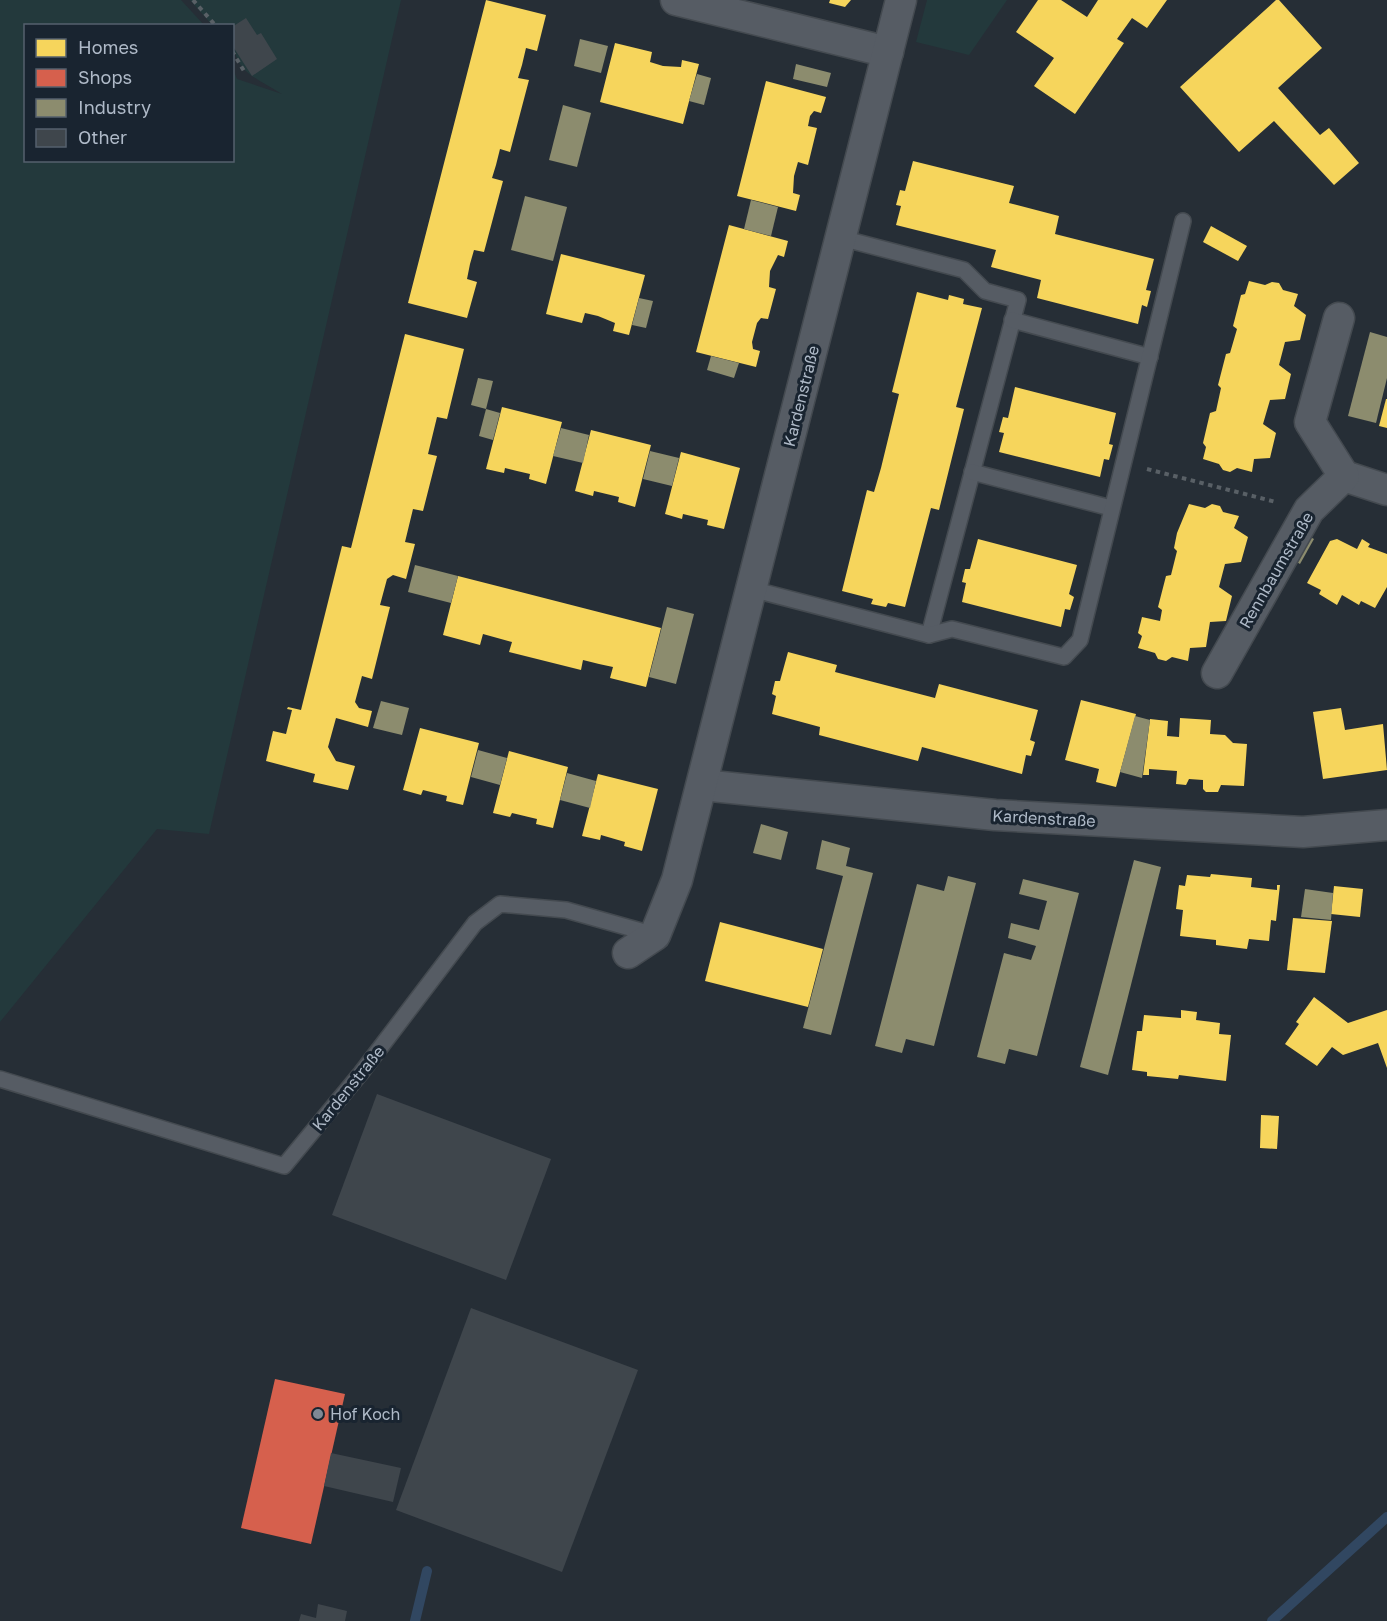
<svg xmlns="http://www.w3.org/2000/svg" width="1387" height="1621" font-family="'Golos Text',sans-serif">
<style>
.green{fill:#23393c}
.homes{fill:#f6d55c}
.shops{fill:#d6604d}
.industry{fill:#8c8c6e}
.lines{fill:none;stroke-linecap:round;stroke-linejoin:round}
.stream{stroke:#314761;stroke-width:10}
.building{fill:#3f464c}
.service-casing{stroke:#444a50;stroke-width:18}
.minor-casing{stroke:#444a50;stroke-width:33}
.path{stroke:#596066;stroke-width:4;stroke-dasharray:4.5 4.5;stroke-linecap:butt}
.service{stroke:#565c64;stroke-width:15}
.minor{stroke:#565c64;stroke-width:30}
.poi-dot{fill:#7f8995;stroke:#192430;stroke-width:2}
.labels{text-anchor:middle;stroke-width:6;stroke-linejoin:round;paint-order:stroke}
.street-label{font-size:16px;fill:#afbac8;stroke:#192430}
.poi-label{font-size:16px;fill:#afbac8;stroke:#192430;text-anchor:start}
</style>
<rect width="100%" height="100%" fill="#262e36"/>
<g class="green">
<path d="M0 0H181L204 25 26 26V160H232L233 69 237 79 282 94C246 72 233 72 232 26L212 25 190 0H401L209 834 157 829 0 1022Z"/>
<path d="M927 0H1007L969 55 916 42Z"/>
</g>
<g class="homes">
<path d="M486 0 546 15 537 51 526 48 522 65 518 78 529 80 510 152 500 149 496 165 492 178 503 181 484 252 474 250 470 264 467 279 477 282 467 318 408 303Z"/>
<path d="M830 0H851L845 7 829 3Z"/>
<path d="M1038 0H1061L1087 17 1098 0H1167L1147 28 1132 18 1117 39 1124 43 1075 114 1034 86 1054 58 1016 32Z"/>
<path d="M1276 0H1279L1322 48 1278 88 1320 135 1329 128 1359 163 1334 185 1274 121 1239 152 1180 87Z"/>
<path d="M615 43 652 52 650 62 663 66 681 67 682 60 699 64 683 124 600 102Z"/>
<path d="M766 81 826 97 821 113 814 111 810 116 808 126 817 128 808 165 798 162 794 176 793 193 800 195 796 211 737 196Z"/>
<path d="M913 161 1014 186 1009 203 1059 216 1055 234 1154 259 1146 290 1151 291 1147 307 1142 305 1138 324 1037 298 1041 280 991 267 996 250 896 225 901 206 896 205 900 190 905 191Z"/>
<path d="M729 225 788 241 784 257 778 255 770 271 769 287 776 289 768 319 761 318 757 323 752 342 753 349 760 351 756 367 696 352Z"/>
<path d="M1211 226 1247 246 1238 261 1203 242Z"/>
<path d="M561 254 645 275 629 335 613 331 615 323 598 316 585 313 582 323 546 314Z"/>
<path d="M1249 281 1265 285 1272 282 1279 283 1283 290 1298 294 1294 306 1306 315 1300 340 1285 342 1279 365 1291 374 1285 399 1270 400 1263 424 1276 433 1270 458 1254 459 1252 472 1237 468 1230 472 1223 470 1219 464 1203 459 1206 447 1203 443 1210 413 1216 411 1221 388 1218 385 1226 354 1230 353 1237 329 1233 326 1241 295 1245 294Z"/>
<path d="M917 292 948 300 949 295 964 299 963 304 982 308 956 407 964 409 939 510 931 508 905 607 888 603 886 607 871 604 873 599 842 591 867 490 874 492 881 468 899 394 892 392Z"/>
<path d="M405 334 464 349 447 419 437 417 428 454 437 456 423 511 413 509 405 542 415 544 406 579 393 575 387 579 380 605 390 607 372 679 362 676 355 702 359 708 372 711 368 727 336 718 328 747 336 761 355 766 348 790 313 782 315 774 266 761 273 731 286 734 292 710 287 709 288 707 301 710 342 546 351 548Z"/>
<path d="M1015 387 1116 413 1109 444 1113 445 1109 460 1104 459 1100 477 999 452 1004 433 999 432 1003 417 1008 418Z"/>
<path d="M1386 399H1387V428L1379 426Z"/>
<path d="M502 407 562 422 546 484 529 479 530 474 517 471 505 468 504 473 486 469Z"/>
<path d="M591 430 651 445 635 507 618 502 619 497 594 491 593 496 575 491Z"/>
<path d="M681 452 740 468 724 529 707 525 708 520 683 514 682 519 665 514Z"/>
<path d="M1189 504 1205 508 1212 504 1220 506 1223 512 1239 516 1234 528 1248 537 1241 562 1225 564 1219 587 1232 596 1226 621 1210 622 1206 647 1190 648 1188 661 1172 657 1166 661 1158 659 1155 653 1138 648 1142 636 1138 633 1142 617 1160 621 1162 610 1158 607 1166 576 1171 575 1177 551 1174 548 1177 533Z"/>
<path d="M978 539 1077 565 1069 594 1074 597 1070 610 1065 609 1061 627 962 602 966 583 962 582 965 569H970Z"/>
<path d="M1337 539 1357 549 1362 539 1370 544 1368 547 1387 554V587L1375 608 1361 601 1359 605 1342 595 1337 605 1319 594 1321 590 1307 583 1330 541Z"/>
<path d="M458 576 661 628 646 687 610 678 613 667 599 664 583 660 581 670 509 652 512 642 483 634 480 645 443 635Z"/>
<path d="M788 652 837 665 835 672 935 698 939 684 1038 710 1030 740 1035 742 1031 756 1026 755 1022 774 922 747 918 761 819 735 820 727 772 714 776 696 772 694 775 681H780Z"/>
<path d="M1081 700 1136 714 1116 787 1096 782 1099 769 1065 760Z"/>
<path d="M1341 708 1345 730 1383 724 1387 770 1323 779 1313 712Z"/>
<path d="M1180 718 1211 720 1210 734 1225 735 1233 743 1247 744 1244 786 1221 785 1218 792H1206L1203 789V780L1189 779 1186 785 1176 784 1177 771 1149 769V775H1143L1150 719 1168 721 1167 736 1179 737Z"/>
<path d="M420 728 479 743 463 805 446 801 447 796 423 790 421 795 403 790Z"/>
<path d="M509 751 568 767 553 828 536 824 537 819 512 813 510 817 493 813Z"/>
<path d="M598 774 658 789 642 851 624 846 625 842 601 835 600 840 582 836Z"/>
<path d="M1211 874 1252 878 1251 887 1277 890V885H1280L1276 921 1271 920 1269 941 1249 939 1247 949 1216 945V940L1180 936 1183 910 1176 909 1179 885 1185 886 1187 875 1210 877Z"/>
<path d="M1334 886 1363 889 1360 917 1331 914Z"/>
<path d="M1293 918 1332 921 1325 973 1287 970Z"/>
<path d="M720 922 823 949 808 1007 705 981Z"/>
<path d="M1314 997 1348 1023 1387 1010V1068L1378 1043 1343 1055 1332 1047 1317 1066 1285 1044 1299 1024 1296 1022Z"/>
<path d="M1181 1010 1197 1012 1196 1020 1220 1023 1219 1034 1231 1035 1226 1081 1179 1075 1178 1079 1147 1076V1072L1132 1070 1137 1031H1142L1144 1015 1181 1018Z"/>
<path d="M1261 1115 1279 1116 1277 1149 1260 1148Z"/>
</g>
<path class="shops" d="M275 1379 345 1394 311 1544 241 1528Z"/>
<g class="industry">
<path d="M580 39 608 46 601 73 574 66Z"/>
<path d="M796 64 831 73 827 87 793 79Z"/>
<path d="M697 74 711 78 704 105 689 101Z"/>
<path d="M563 105 591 113 577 167 549 160Z"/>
<path d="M525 196 567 207 553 261 511 250Z"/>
<path d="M751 200 778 207 771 236 744 229Z"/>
<path d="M639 298 653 301 646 328 632 325Z"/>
<path d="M1370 332 1387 337V378L1376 423 1348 416Z"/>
<path d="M711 356 739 363 734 378 707 370Z"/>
<path d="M478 378 493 381 486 409 471 405Z"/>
<path d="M486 409 500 413 493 440 479 436Z"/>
<path d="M561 428 589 435 583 463 553 456Z"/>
<path d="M650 451 679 458 672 486 643 479Z"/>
<path d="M1301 532 1314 539 1300 564 1288 557Z"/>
<path d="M415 565 458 576 451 603 408 592Z"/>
<path d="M667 607 694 614 676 684 649 677Z"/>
<path d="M381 701 409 708 402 735 373 728Z"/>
<path d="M1135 716 1150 720 1142 778 1120 772Z"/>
<path d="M478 750 507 758 500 785 471 777Z"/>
<path d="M567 773 596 781 590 808 560 800Z"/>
<path d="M761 824 788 832 781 860 753 853Z"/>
<path d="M822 840 850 848 846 866 873 873 831 1035 803 1028 843 876 816 869Z"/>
<path d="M1134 860 1161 867 1108 1075 1080 1067Z"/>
<path d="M948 876 976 883 934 1046 906 1039 902 1053 875 1046 917 884 944 891Z"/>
<path d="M1023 879 1079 893 1037 1056 1009 1049 1005 1064 977 1057 1004 953 1031 960 1036 946 1008 938 1011 923 1039 930 1047 901 1019 894Z"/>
<path d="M1305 889 1333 893 1331 920 1301 917Z"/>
</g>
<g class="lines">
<g class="stream">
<path d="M415 1621 427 1571"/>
<path d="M1272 1621 1387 1517"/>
</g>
</g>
<g class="building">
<path d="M246 18 257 35 261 33 277 59 252 76 232 45V27Z"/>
<path d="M377 1094 551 1159 506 1280 332 1215Z"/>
<path d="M471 1308 638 1370 562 1572 396 1510Z"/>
<path d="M331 1453 401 1468 393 1502 324 1486Z"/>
<path d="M318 1604 347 1611 345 1621H299L301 1614 316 1618Z"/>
</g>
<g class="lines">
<defs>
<g id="service">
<path d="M841 238 964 270 985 291 1018 300 929 635"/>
<path d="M1012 320 1150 357"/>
<path d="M972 472 1111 508"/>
<path d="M751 589 929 635 952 629 1064 657 1080 640 1183 221"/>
<path d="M0 1079 284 1166 361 1073 475 923 500 904 566 910 655 935"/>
</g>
<g id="minor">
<path d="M676 0 888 52"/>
<path d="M1344 476 1387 490"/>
<path d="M1217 673 1309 510 1344 476 1310 422 1339 318"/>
<path d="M702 785 995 815 1303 832 1387 825"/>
<path d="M628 953 655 935 677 880 901 0"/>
</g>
</defs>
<use href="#service" class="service-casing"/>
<use href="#minor" class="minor-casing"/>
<g class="path">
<path d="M193 0 216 26"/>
<path d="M232 51 244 71"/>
<path d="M1147 469 1276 502"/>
</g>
<use href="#service" class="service"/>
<use href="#minor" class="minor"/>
</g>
<circle class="poi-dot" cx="318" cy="1414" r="6"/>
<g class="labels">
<g class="street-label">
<text transform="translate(801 396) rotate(-76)" y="6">Kardenstraße</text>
<text transform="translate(1276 570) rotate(-60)" y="6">Rennbaumstraße</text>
<text transform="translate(1044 818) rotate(3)" y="6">Kardenstraße</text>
<text transform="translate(348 1088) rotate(-51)" y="6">Kardenstraße</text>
</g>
<g class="poi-label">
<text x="330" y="1420">Hof Koch</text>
</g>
</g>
<rect x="24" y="24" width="210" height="138" fill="#192430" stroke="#55606d" stroke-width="1.5"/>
<rect x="36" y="39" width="30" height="18" fill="#f6d55c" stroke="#55606d" stroke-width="1.5"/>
<text x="78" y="54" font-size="18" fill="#afbac8">Homes</text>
<rect x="36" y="69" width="30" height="18" fill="#d6604d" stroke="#55606d" stroke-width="1.5"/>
<text x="78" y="84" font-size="18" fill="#afbac8">Shops</text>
<rect x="36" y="99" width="30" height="18" fill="#8c8c6e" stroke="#55606d" stroke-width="1.5"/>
<text x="78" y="114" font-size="18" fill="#afbac8">Industry</text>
<rect x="36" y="129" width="30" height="18" fill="#3f464c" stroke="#55606d" stroke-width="1.5"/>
<text x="78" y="144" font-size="18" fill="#afbac8">Other</text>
</svg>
